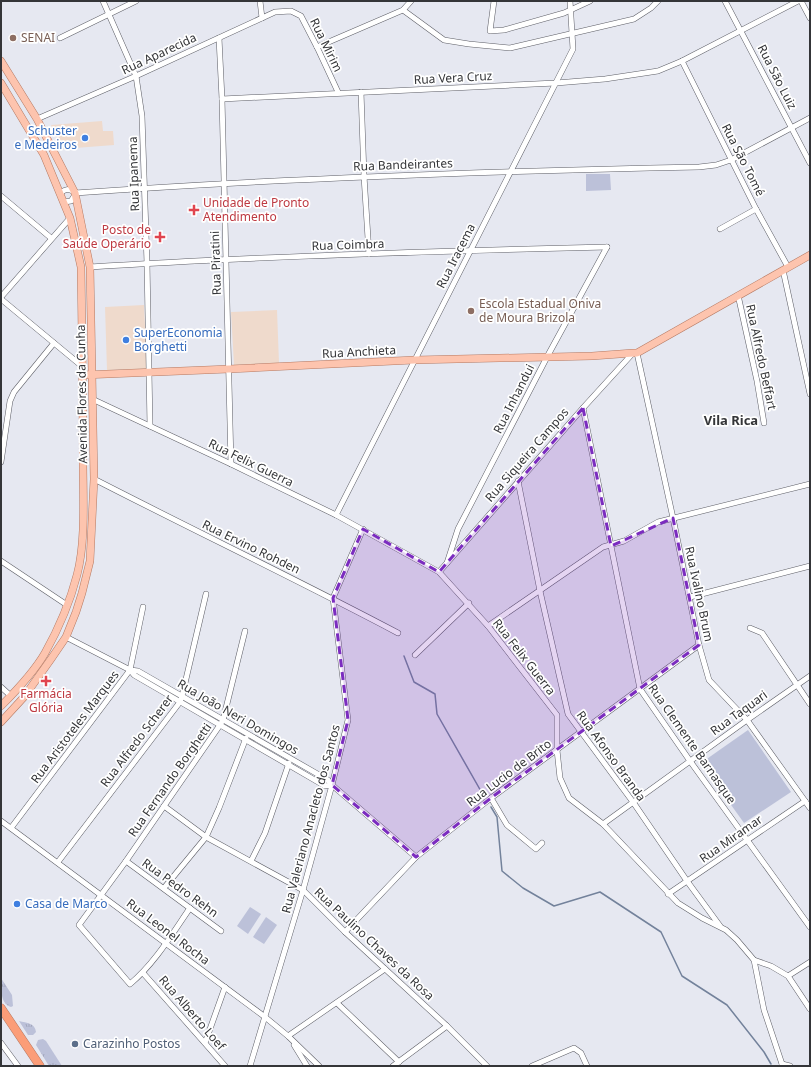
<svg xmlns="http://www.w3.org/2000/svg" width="811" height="1067" font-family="'Noto Sans',sans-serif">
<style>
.commercial{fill:#efdacc}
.grass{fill:url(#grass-tufts)}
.pitch{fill:#bcc1d9}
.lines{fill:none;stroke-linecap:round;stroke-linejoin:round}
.stream{stroke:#73829b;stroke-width:1.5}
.minor-casing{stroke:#5d5e66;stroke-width:6}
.major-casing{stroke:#b57962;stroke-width:8}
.highway-casing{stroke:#b57962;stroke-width:9}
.minor{stroke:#fff;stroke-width:5}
.major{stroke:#fdc4ae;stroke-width:7}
.highway{stroke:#fb9d78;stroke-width:8}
.marked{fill:#7b2cbf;fill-opacity:0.2;stroke:#7b2cbf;stroke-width:3;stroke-dasharray:8 5;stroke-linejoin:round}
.education-dot{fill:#8d6e63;stroke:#fff;stroke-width:1.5}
.shop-dot{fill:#3f7fe0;stroke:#fff;stroke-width:1.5}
.health-dot{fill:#e0444e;stroke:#fff;stroke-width:1.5}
.service-dot{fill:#5c6f8a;stroke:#fff;stroke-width:1.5}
.labels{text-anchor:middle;stroke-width:3.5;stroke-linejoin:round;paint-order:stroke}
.education-label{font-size:12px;fill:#785e54;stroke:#fff;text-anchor:start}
.street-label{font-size:12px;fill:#343538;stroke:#fff}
.shop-label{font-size:12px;fill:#366cbe;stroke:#fff;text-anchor:start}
.health-label{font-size:12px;fill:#be3a42;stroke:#fff;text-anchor:start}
.service-label{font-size:12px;fill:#4e5e75;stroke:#fff;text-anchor:start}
.neighbourhood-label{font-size:13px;font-weight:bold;fill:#343538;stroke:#fff}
</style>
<defs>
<pattern id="grass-tufts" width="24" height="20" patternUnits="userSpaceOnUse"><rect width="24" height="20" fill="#bcc1d9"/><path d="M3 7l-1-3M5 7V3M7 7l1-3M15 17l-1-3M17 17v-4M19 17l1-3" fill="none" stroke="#a2a6bb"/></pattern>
</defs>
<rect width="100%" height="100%" fill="#e6e8f1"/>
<g class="commercial">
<path d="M102 121 103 131H113L114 145 62 149 51 125Z"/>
<path d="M144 305 147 369 107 370 105 307Z"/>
<path d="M277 310 279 363 234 365 231 312Z"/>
</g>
<g class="grass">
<path d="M1 978 12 995 13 1006 11 1007C0 1004 1 988 1 978Z"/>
<path d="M19 1021C27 1023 35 1023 36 1032L33 1035H28Z"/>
<path d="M43 1039 46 1041 62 1066H49L36 1045 38 1040Z"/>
</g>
<g class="pitch">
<path d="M586 174H610L611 190 586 191Z"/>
<path d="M748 730 791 792 744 823 701 763Z"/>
<path d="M250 907 261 914 248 934 237 926Z"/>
<path d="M266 917 277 925 264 944 253 937Z"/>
</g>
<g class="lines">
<g class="stream">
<path d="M404 656 414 682 435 694 437 714 482 793"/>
<path d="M491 807 497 817 502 871 523 888 554 906 600 892 661 932 682 976 727 1005 764 1052 771 1064"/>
</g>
<defs>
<g id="minor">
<path d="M103 1 136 76 142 116 147 263 150 426"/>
<path d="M260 1 262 18"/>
<path d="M494 1 490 31 504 30 564 13 590 1"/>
<path d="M725 1 810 163"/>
<path d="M801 1 810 18"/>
<path d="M403 10 444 40 469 44 510 48 634 19 651 8 658 1"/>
<path d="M60 38 136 1"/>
<path d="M219 38 222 99 231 464"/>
<path d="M317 47 403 10 411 1"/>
<path d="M682 61 756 209 788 267"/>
<path d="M361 92 364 176 369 254"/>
<path d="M222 99 556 83 605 79 658 71 682 61 798 1"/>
<path d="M37 119 136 76 275 12 291 11 301 16 317 47 338 92"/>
<path d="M75 193C283 178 491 171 699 167L716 165 731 160 810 118"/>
<path d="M60 194C65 188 68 189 75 192"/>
<path d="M1 196 51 238"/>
<path d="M64 202 71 201 75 195"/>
<path d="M720 229 756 209"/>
<path d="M90 267C262 256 435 251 607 247"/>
<path d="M783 270 810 394"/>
<path d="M738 295 757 381 764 423"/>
<path d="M1 297 70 218"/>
<path d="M1 299 83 367"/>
<path d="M637 353 673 518 699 645 709 680 747 720 810 808"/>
<path d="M92 399 231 464 336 515 439 572 488 626 557 715V750L560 778 569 798 603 824 678 903 702 918 726 930 737 940 754 960 764 1010 782 1064"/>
<path d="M583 408 640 689 690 761 810 927"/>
<path d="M1 462 10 401 14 392 54 343"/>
<path d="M94 479C195 531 298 580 398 633"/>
<path d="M518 481 540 591 568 714 633 802 687 881 720 926"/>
<path d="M336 515 573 49 570 1"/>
<path d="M1 561 67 605"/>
<path d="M447 563 458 529 547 357 607 247"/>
<path d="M439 572 583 408 633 353"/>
<path d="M690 597 810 566"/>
<path d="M488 626 603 547 624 541 658 522 810 484"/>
<path d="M750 628 762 633 810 704"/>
<path d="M66 637 130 670 138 671 328 780 332 785 416 857"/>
<path d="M415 655 469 603"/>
<path d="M130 670 134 675 325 786 332 785"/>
<path d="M1 687 11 696"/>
<path d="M491 798 507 825 536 849 542 843"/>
<path d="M164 806 206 837 303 890 345 932 447 1026 487 1066"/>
<path d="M1 821 265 1017 288 1036 319 1066"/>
<path d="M603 824 747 720 810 676"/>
<path d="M11 828 130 670 143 607"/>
<path d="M126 861 221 931"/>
<path d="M251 861 265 833 289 763"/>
<path d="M58 862 180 702 182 696 206 594"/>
<path d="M164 888 206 837 219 808 246 738"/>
<path d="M668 894 805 801"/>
<path d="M190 908C172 934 155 963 130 984L79 925 126 861 220 725 223 720 245 631"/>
<path d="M345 932 416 857 491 798 699 645"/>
<path d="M754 960 771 966 788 976 810 1009"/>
<path d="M143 973 225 1066"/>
<path d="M788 976 810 962"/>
<path d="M337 1003 399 1062"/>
<path d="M288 1036 385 969"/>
<path d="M1 1043 18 1066"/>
<path d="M205 1043 225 987"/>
<path d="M294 1045 307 1066"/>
<path d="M782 1064 790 1066"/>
<path d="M250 1066 303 890 332 785 348 720 333 598 363 529"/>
<path d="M393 1066 447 1026"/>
<path d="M532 1066 574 1048 581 1053 587 1066"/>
</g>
<g id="major">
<path d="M1 61 37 119 75 193 90 267 94 479 90 561 82 593 76 612 66 637 51 659 24 697 1 722"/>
<path d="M1 83 44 155 70 218 81 267C82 331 83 396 83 460 83 495 86 542 77 575 70 602 59 628 45 653 34 672 17 690 1 706"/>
<path d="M83 375 229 369 414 360 592 356 633 353H637L810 255"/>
</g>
<path id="highway" d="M1 1008 40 1066"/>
</defs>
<use href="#minor" class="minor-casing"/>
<use href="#major" class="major-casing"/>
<use href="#highway" class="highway-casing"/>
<use href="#minor" class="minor"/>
<use href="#major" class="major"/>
<use href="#highway" class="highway"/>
</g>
<path class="marked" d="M583 408 611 546 673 518 699 645 491 798 416 857 332 785 348 720 333 598 363 529 439 572Z"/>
<g class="education-dot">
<circle cx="13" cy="38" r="4"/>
<circle cx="471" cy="311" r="4"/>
</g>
<g class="shop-dot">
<circle cx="85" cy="138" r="4"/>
<circle cx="126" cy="340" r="4"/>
<circle cx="17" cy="904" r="4"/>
</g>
<g class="health-dot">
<path d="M192 204h4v4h4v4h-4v4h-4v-4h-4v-4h4z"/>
<path d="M158 231h4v4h4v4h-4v4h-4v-4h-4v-4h4z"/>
<path d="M44 675h4v4h4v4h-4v4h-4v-4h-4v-4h4z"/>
</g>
<circle class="service-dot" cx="75" cy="1044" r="4"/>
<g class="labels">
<g class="education-label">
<text x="21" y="42">SENAI</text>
<text x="479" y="308">Escola Estadual Oniva<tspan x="479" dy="14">de Moura Brizola</tspan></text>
</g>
<g class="street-label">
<text transform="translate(326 45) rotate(64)" y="4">Rua Mirim</text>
<text transform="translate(159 54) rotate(-25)" y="4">Rua Aparecida</text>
<text transform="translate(777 77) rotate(63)" y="4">Rua São Luiz</text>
<text transform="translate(453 78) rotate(-3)" y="4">Rua Vera Cruz</text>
<text transform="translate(743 160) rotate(63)" y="4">Rua São Tomé</text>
<text transform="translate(403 165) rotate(-2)" y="4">Rua Bandeirantes</text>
<text transform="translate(134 174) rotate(-92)" y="4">Rua Ipanema</text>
<text transform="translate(348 245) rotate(-2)" y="4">Rua Coimbra</text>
<text transform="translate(456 256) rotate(-63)" y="4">Rua Iracema</text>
<text transform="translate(216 263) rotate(-92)" y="4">Rua Piratini</text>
<text transform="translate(359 352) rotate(-3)" y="4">Rua Anchieta</text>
<text transform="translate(761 357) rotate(78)" y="4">Rua Alfredo Beffart</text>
<text transform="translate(82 394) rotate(-91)" y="4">Avenida Flores da Cunha</text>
<text transform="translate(514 399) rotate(-63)" y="4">Rua Inhandui</text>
<text transform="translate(527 455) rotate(-49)" y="4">Rua Siqueira Campos</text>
<text transform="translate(251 463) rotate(26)" y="4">Rua Felix Guerra</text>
<text transform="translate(251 547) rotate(26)" y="4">Rua Ervino Rohden</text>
<text transform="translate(699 594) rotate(78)" y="4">Rua Ivalino Brum</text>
<text transform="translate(524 657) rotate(52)" y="4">Rua Felix Guerra</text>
<text transform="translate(739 713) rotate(-36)" y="4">Rua Taquari</text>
<text transform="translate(238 717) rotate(30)" y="4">Rua João Neri Domingos</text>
<text transform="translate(75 727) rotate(-53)" y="4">Rua Aristoteles Marques</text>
<text transform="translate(137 741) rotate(-53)" y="4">Rua Alfredo Scherer</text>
<text transform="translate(692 744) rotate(55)" y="4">Rua Clemente Barnasque</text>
<text transform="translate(611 756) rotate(54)" y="4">Rua Afonso Branda</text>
<text transform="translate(509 773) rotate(-37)" y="4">Rua Lucio de Brito</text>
<text transform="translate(170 780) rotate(-55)" y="4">Rua Fernando Borghetti</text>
<text transform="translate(311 819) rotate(-75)" y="4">Rua Valeriano Anacleto dos Santos</text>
<text transform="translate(731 839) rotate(-35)" y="4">Rua Miramar</text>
<text transform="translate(180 888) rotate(36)" y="4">Rua Pedro Rehn</text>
<text transform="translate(168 932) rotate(37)" y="4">Rua Leonel Rocha</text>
<text transform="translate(374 944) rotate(43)" y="4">Rua Paulino Chaves da Rosa</text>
<text transform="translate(192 1013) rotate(49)" y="4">Rua Alberto Loef</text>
</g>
<g class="shop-label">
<text x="77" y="135" text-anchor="end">Schuster<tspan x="77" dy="14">e Medeiros</tspan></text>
<text x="134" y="337">SuperEconomia<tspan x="134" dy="14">Borghetti</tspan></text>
<text x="25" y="908">Casa de Marco</text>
</g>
<g class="health-label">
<text x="203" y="207">Unidade de Pronto<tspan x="203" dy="14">Atendimento</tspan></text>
<text x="151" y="234" text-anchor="end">Posto de<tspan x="151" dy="14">Saúde Operário</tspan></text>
<text x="46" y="698" text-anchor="middle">Farmácia<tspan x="46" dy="14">Glória</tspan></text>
</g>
<g class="service-label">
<text x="83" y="1048">Carazinho Postos</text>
</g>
<g class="neighbourhood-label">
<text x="731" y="425">Vila Rica</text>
</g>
</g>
<rect width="811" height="1067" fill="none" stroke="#343538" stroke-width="4"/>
</svg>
